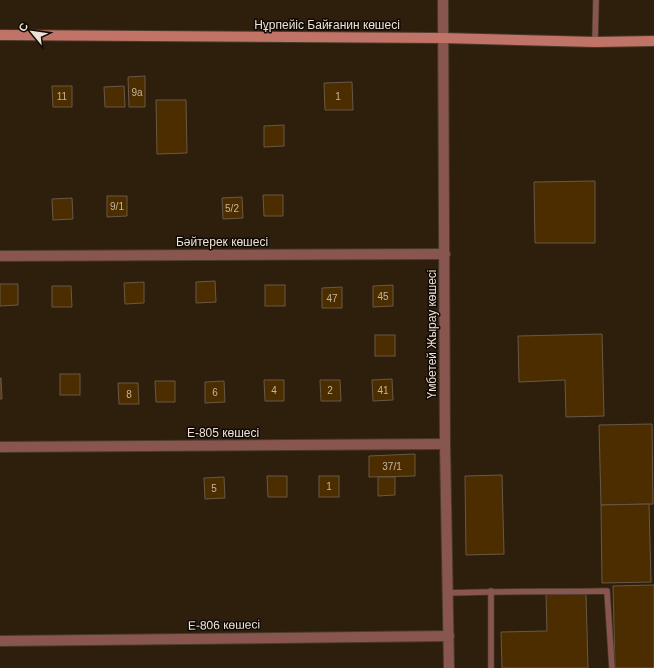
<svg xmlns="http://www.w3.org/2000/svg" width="654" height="668" font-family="Helvetica,sans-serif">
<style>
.building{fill:#4b2d00;stroke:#695845}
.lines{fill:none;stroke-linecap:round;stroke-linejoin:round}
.lane-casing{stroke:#493a29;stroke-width:7}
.street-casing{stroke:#493a29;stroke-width:12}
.secondary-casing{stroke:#493a29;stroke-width:12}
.lane{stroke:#88564f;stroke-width:5.5}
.street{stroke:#88564f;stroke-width:10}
.secondary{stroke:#c27367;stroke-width:10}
.labels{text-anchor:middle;stroke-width:3;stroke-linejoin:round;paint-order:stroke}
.number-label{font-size:10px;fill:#c4b5a0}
.street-label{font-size:12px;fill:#ece2d6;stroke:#110a04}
</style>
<rect width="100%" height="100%" fill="#2e1f0d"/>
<g class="building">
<path d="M145 76V107H129L128 77Z"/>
<path d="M352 82 353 110H325L324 83Z"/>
<path d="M52 86H72V107H53Z"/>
<path d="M124 86 125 107H105L104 87Z"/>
<path d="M156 100H186L187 153 157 154Z"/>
<path d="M284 125V146L264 147V126Z"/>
<path d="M595 181V243H535L534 182Z"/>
<path d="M263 195H283V216H264Z"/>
<path d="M107 196H127V216L107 217Z"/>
<path d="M242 197 243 218 223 219 222 198Z"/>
<path d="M72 198 73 219 53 220 52 199Z"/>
<path d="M215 281 216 302 196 303V282Z"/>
<path d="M144 282V303L125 304 124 283Z"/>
<path d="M0 284H18V305L0 306Z"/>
<rect x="265" y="285" width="20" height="21"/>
<path d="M393 285V306L373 307V286Z"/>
<path d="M52 286H71L72 307H52Z"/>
<path d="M342 287V308H322V288Z"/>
<path d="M602 334 604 416 566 417 565 380 519 382 518 336Z"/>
<rect x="375" y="335" width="20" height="21"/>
<rect x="60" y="374" width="20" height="21"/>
<path d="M0 378H1L2 399H0Z"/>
<path d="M392 379 393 400 373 401 372 380Z"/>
<path d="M264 380H284V401H265Z"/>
<path d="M320 380H340L341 401H321Z"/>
<path d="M155 381H175V402H156Z"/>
<path d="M224 381 225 402 205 403V382Z"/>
<path d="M118 383H138L139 404H119Z"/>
<path d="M652 424 653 504 601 505 599 425Z"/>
<path d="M415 454V476L369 477V456Z"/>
<path d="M502 475 504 554 466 555 465 476Z"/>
<path d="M267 476H287V497H268Z"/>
<rect x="319" y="476" width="20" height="21"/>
<path d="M224 477 225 498 205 499 204 478Z"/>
<path d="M378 477H395V495L378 496Z"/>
<path d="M649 504 651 582 602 583 601 505Z"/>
<path d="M654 585V668H615L613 586Z"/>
<path d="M586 593 588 668H502L501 632 547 631 546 594Z"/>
</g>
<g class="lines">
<defs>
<g id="lane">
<path d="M595 42 596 0"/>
<path d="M448 593C501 591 554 592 607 591L612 668"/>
<path d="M491 668V591"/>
</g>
<g id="street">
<path d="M443 0 445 444 449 668"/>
<path d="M0 256 445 254"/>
<path d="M0 447 445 444"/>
<path d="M0 641 449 636"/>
</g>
<path id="secondary" d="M0 35 443 38 595 42 654 41"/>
</defs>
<use href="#lane" class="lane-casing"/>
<use href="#street" class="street-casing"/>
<use href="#secondary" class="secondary-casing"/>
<use href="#lane" class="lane"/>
<use href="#street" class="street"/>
<use href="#secondary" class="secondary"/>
</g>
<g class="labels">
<g class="number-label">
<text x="137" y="96">9а</text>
<text x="62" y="100">11</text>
<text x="338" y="100">1</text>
<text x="117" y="210">9/1</text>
<text x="232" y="212">5/2</text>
<text x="383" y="300">45</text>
<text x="332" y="302">47</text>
<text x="274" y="394">4</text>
<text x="330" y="394">2</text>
<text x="383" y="394">41</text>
<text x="215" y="396">6</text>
<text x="129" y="398">8</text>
<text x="392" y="470">37/1</text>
<text x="329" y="490">1</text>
<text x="214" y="492">5</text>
</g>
<g class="street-label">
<text x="327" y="29">Нұрпейіс Байғанин көшесі</text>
<text x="222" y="246">Бәйтерек көшесі</text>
<text transform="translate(432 334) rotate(-90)" y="4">Үмбетей Жырау көшесі</text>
<text x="223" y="437">Е-805 көшесі</text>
<text transform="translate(224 625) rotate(-1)" y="4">Е-806 көшесі</text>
</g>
</g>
<g transform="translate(32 32) rotate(299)" stroke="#110a04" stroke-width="3" paint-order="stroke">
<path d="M0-3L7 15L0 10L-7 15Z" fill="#ece2d6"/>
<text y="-6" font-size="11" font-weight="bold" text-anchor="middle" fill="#ece2d6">С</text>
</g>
</svg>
